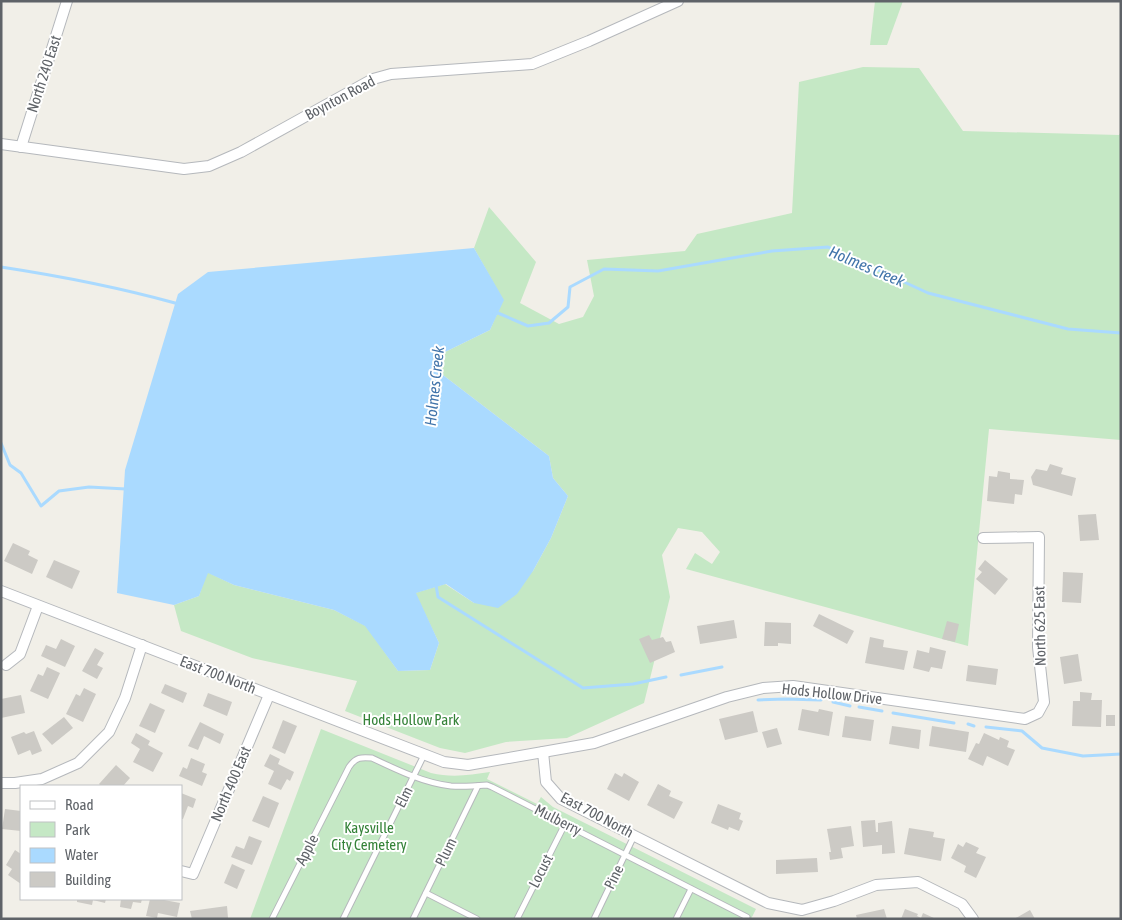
<svg xmlns="http://www.w3.org/2000/svg" width="1122" height="920" font-family="'Asap Condensed',sans-serif">
<style>
.green{fill:#c5e8c5}
.water{fill:#aadaff}
.lines{fill:none;stroke-linecap:round;stroke-linejoin:round}
.stream{stroke:#aadaff;stroke-width:3}
.building{fill:#cccac5}
.lane-casing{stroke:#b5b8bc;stroke-width:7}
.street-casing{stroke:#b5b8bc;stroke-width:12}
.lane{stroke:#fff;stroke-width:5}
.street{stroke:#fff;stroke-width:10}
.labels{text-anchor:middle;stroke-width:4;stroke-linejoin:round;paint-order:stroke}
.street-label{font-size:15px;fill:#5f6368;stroke:#fff}
.park-label{font-size:15px;fill:#348238;stroke:#fff}
.water-label{font-size:16px;font-style:italic;fill:#4174aa;stroke:#fff}
</style>
<rect width="100%" height="100%" fill="#f1efe8"/>
<g class="green">
<path d="M875 1H903L887 45H870Z"/>
<path d="M863 67 919 68 963 131 1119 135 1121 132V440L989 429 968 646 686 569 695 553 712 564 720 552 702 532 678 528 662 555 670 597 644 703 567 738 506 742 465 753 440 748 345 711 357 681 252 658 181 631 174 605 199 596 207 572 234 585 334 610 366 626 398 671 430 670 439 643 415 593 445 584 474 603 533 571 551 538 568 496 553 478 549 456 439 372 443 353 490 330 503 300 474 248 489 207 536 262 520 303 559 324 583 317 594 296 587 260 685 251 697 234 792 213 799 82Z"/>
<path d="M321 729 431 773C452 778 470 775 490 772L487 779 537 804 541 797 553 807 756 909 751 919H250Z"/>
</g>
<path class="water" d="M474 248 504 300 490 330 443 353 439 372 549 456 553 478 568 496 551 538 533 571 517 594 498 608 474 603 446 584 416 593 439 643 430 670 398 671 365 626 334 610 234 585 208 573 199 596 174 605 117 593 125 470 178 294 208 272Z"/>
<g class="lines">
<g class="stream">
<path d="M1 267C60 276 117 287 175 303"/>
<path d="M494 314 498 313 528 326 549 323 568 307 570 287 604 269 658 271 772 251 828 247 928 293 1068 329 1121 333"/>
<path d="M1 443 10 465 21 473 41 506 59 491 89 487 126 489"/>
<path d="M436 585 438 597 583 688 633 684 666 677"/>
<path d="M681 675 722 667"/>
<path d="M758 700 785 699 821 700"/>
<path d="M833 702 850 706"/>
<path d="M859 707 882 711"/>
<path d="M893 713 954 723"/>
<path d="M968 724 974 726"/>
<path d="M986 727 1022 731 1042 748 1083 756 1121 754"/>
</g>
</g>
<g class="building">
<path d="M1050 464 1063 468 1061 474 1076 478 1072 496 1033 485 1031 477 1036 469 1047 471Z"/>
<path d="M998 471 1010 473V479L1024 480 1022 495 1015 494 1014 504 987 501 989 476 997 477Z"/>
<path d="M1096 514 1099 540 1080 541 1078 515Z"/>
<path d="M13 543 30 551 28 555 38 560 32 574 4 561Z"/>
<path d="M54 560 80 571 72 589 46 577Z"/>
<path d="M985 560 1008 579 995 595 976 579 982 572 978 569Z"/>
<path d="M1063 572 1083 573 1081 603 1062 602Z"/>
<path d="M819 614 854 631 847 644 813 626Z"/>
<path d="M734 620 737 638 700 644 697 626Z"/>
<path d="M947 621 959 624 955 642 942 639Z"/>
<path d="M765 622 791 623V644L778 643V646H764Z"/>
<path d="M649 635 652 640 663 637 666 642 671 641 675 652 650 663 639 639Z"/>
<path d="M870 637 884 640 883 647 908 651 904 670 865 663Z"/>
<path d="M61 639 75 646 65 667 41 656 46 645 56 649Z"/>
<path d="M930 647 946 651 942 669 931 667 929 672 913 668 917 650 929 653Z"/>
<path d="M95 648 104 653 97 665 103 668 97 679 82 671Z"/>
<path d="M1078 654 1082 681 1064 684 1060 657Z"/>
<path d="M968 665 998 669 996 685 966 681Z"/>
<path d="M47 667 60 673 48 699 30 691 38 674 43 676Z"/>
<path d="M165 684 187 693 183 703 161 693Z"/>
<path d="M84 688 96 694 83 722 66 714 76 694 80 696Z"/>
<path d="M1080 692 1092 693 1091 700H1102L1101 727 1072 726 1073 701H1080Z"/>
<path d="M208 693 232 702 227 716 203 706Z"/>
<path d="M21 695 25 713 1 718V699Z"/>
<path d="M150 703 165 710 155 733 139 726Z"/>
<path d="M802 709 818 712 819 709 833 712 829 736 798 730Z"/>
<path d="M753 711 758 732 725 740 719 719Z"/>
<rect x="1106" y="715" width="9" height="11"/>
<path d="M845 716 874 720 871 741 842 737Z"/>
<path d="M64 717 73 728 52 745 42 734Z"/>
<path d="M283 720 297 726 285 754 272 748Z"/>
<path d="M200 722 224 734 220 744 204 736 198 750 188 746Z"/>
<path d="M892 726 921 730 919 749 889 744Z"/>
<path d="M932 726 969 732 966 752 929 746Z"/>
<path d="M777 728 782 744 767 748 762 732Z"/>
<path d="M34 731 42 751 32 755 30 750 18 755 11 737 24 732 26 734Z"/>
<path d="M136 733 150 741 148 745 163 753 153 772 133 762 140 749 131 743Z"/>
<path d="M984 733 999 740 1000 737 1009 741 1007 747 1015 750 1008 766 987 756 983 766 968 759 976 743 979 744Z"/>
<path d="M270 754 280 759 278 764 294 772 290 781 287 779 281 790 268 784 274 771 264 766Z"/>
<path d="M191 758 205 764 202 772 207 774 202 786 179 776 183 767 187 769Z"/>
<path d="M116 765 130 778 123 786H101L99 784Z"/>
<path d="M615 773 622 777 624 773 639 782 629 801 607 789Z"/>
<path d="M658 784 671 791 669 796 683 802 674 819 647 805Z"/>
<path d="M181 793 196 799 193 808 188 806 183 819H181Z"/>
<path d="M263 796 279 803 269 828 252 821Z"/>
<path d="M718 804 741 813 739 819 743 821 739 831 729 827 728 830 711 823Z"/>
<path d="M5 809 21 811V831L2 829Z"/>
<path d="M875 820 876 832H878V823L892 821 895 853 882 854V845L863 847 861 821Z"/>
<path d="M851 826 854 846 841 848 843 858 830 860 829 852H831L827 829Z"/>
<path d="M909 828 934 832 933 837 945 839 941 861 904 854Z"/>
<path d="M249 836 262 841 252 865 231 857 236 846 244 849Z"/>
<path d="M966 842 979 848 976 853 986 857 976 878 964 872 966 866 951 858 958 844 963 847Z"/>
<path d="M15 850 21 854V884L8 875 12 869 6 865Z"/>
<path d="M817 858 818 872 776 874V860Z"/>
<path d="M232 864 245 870 237 889 224 883Z"/>
<path d="M77 899H106L105 903 93 900 92 905 77 902Z"/>
<path d="M121 899H142L141 903 133 902 131 909 120 907Z"/>
<path d="M150 899H159L180 903 177 917 158 913 157 918 146 916Z"/>
<path d="M227 906 228 918 192 919 190 911Z"/>
<path d="M884 909 887 919H857L856 915Z"/>
<path d="M905 909 918 914 917 916 921 918 923 913 936 919H901Z"/>
<path d="M1030 910 1035 919H1014Z"/>
</g>
<g class="lines">
<defs>
<g id="lane">
<path d="M426 893 477 919"/>
<path d="M272 919 349 767C356 757 361 757 372 758 397 770 424 783 451 786 463 787 475 786 487 785L492 787 747 917 746 919"/>
<path d="M343 919 424 755"/>
<path d="M413 919 478 786"/>
<path d="M517 919 565 824"/>
<path d="M594 919 634 836"/>
<path d="M676 919 691 889"/>
</g>
<g id="street">
<path d="M1 144 184 169 209 166 241 152 373 79 391 74 532 64 589 41 678 1"/>
<path d="M21 147 67 1"/>
<path d="M1 591 444 762 468 765 543 752 546 782 561 799 768 903 802 910 834 901 876 885 918 882 962 904 973 919"/>
<path d="M6 665 20 654 38 606"/>
<path d="M543 752 594 743 727 697 763 688 793 686 1025 719 1038 713 1044 702 1038 647 1039 537 983 538"/>
<path d="M1 783H15L42 779 78 763 109 732 125 698 142 645"/>
<path d="M181 871 193 874 269 695"/>
</g>
</defs>
<use href="#lane" class="lane-casing"/>
<use href="#street" class="street-casing"/>
<use href="#lane" class="lane"/>
<use href="#street" class="street"/>
</g>
<g class="labels">
<g class="street-label">
<text transform="translate(44 74) rotate(-72)" y="5">North 240 East</text>
<text transform="translate(340 98) rotate(-28)" y="5">Boynton Road</text>
<text transform="translate(1040 626) rotate(-91)" y="5">North 625 East</text>
<text transform="translate(218 675) rotate(21)" y="5">East 700 North</text>
<text transform="translate(832 694) rotate(6)" y="5">Hods Hollow Drive</text>
<text transform="translate(231 784) rotate(-67)" y="5">North 400 East</text>
<text transform="translate(404 797) rotate(-63)" y="5">Elm</text>
<text transform="translate(597 815) rotate(28)" y="5">East 700 North</text>
<text transform="translate(558 820) rotate(27)" y="5">Mulberry</text>
<text transform="translate(307 850) rotate(-63)" y="5">Apple</text>
<text transform="translate(446 852) rotate(-64)" y="5">Plum</text>
<text transform="translate(541 871) rotate(-63)" y="5">Locust</text>
<text transform="translate(614 877) rotate(-64)" y="5">Pine</text>
</g>
<g class="park-label">
<text x="411" y="725">Hods Hollow Park</text>
<text x="369" y="833">Kaysville<tspan x="369" dy="17">City Cemetery</tspan></text>
</g>
<g class="water-label">
<text transform="translate(867 266) rotate(23)" y="6">Holmes Creek</text>
<text transform="translate(434 386) rotate(-84)" y="6">Holmes Creek</text>
</g>
</g>
<rect width="1122" height="920" fill="none" stroke="#5f6368" stroke-width="5"/>
<rect x="20" y="785" width="162" height="115" fill="#ffffff" stroke="#bfc1c3"/>
<rect x="30" y="801" width="25" height="8" fill="#ffffff" stroke="#bfc1c3"/>
<text x="65" y="810" font-size="15" fill="#5f6368">Road</text>
<rect x="30" y="822" width="25" height="15" fill="#c5e8c5" stroke="#bfc1c3"/>
<text x="65" y="835" font-size="15" fill="#5f6368">Park</text>
<rect x="30" y="848" width="25" height="15" fill="#aadaff" stroke="#bfc1c3"/>
<text x="65" y="860" font-size="15" fill="#5f6368">Water</text>
<rect x="30" y="872" width="25" height="15" fill="#cccac5" stroke="#bfc1c3"/>
<text x="65" y="885" font-size="15" fill="#5f6368">Building</text>
</svg>
